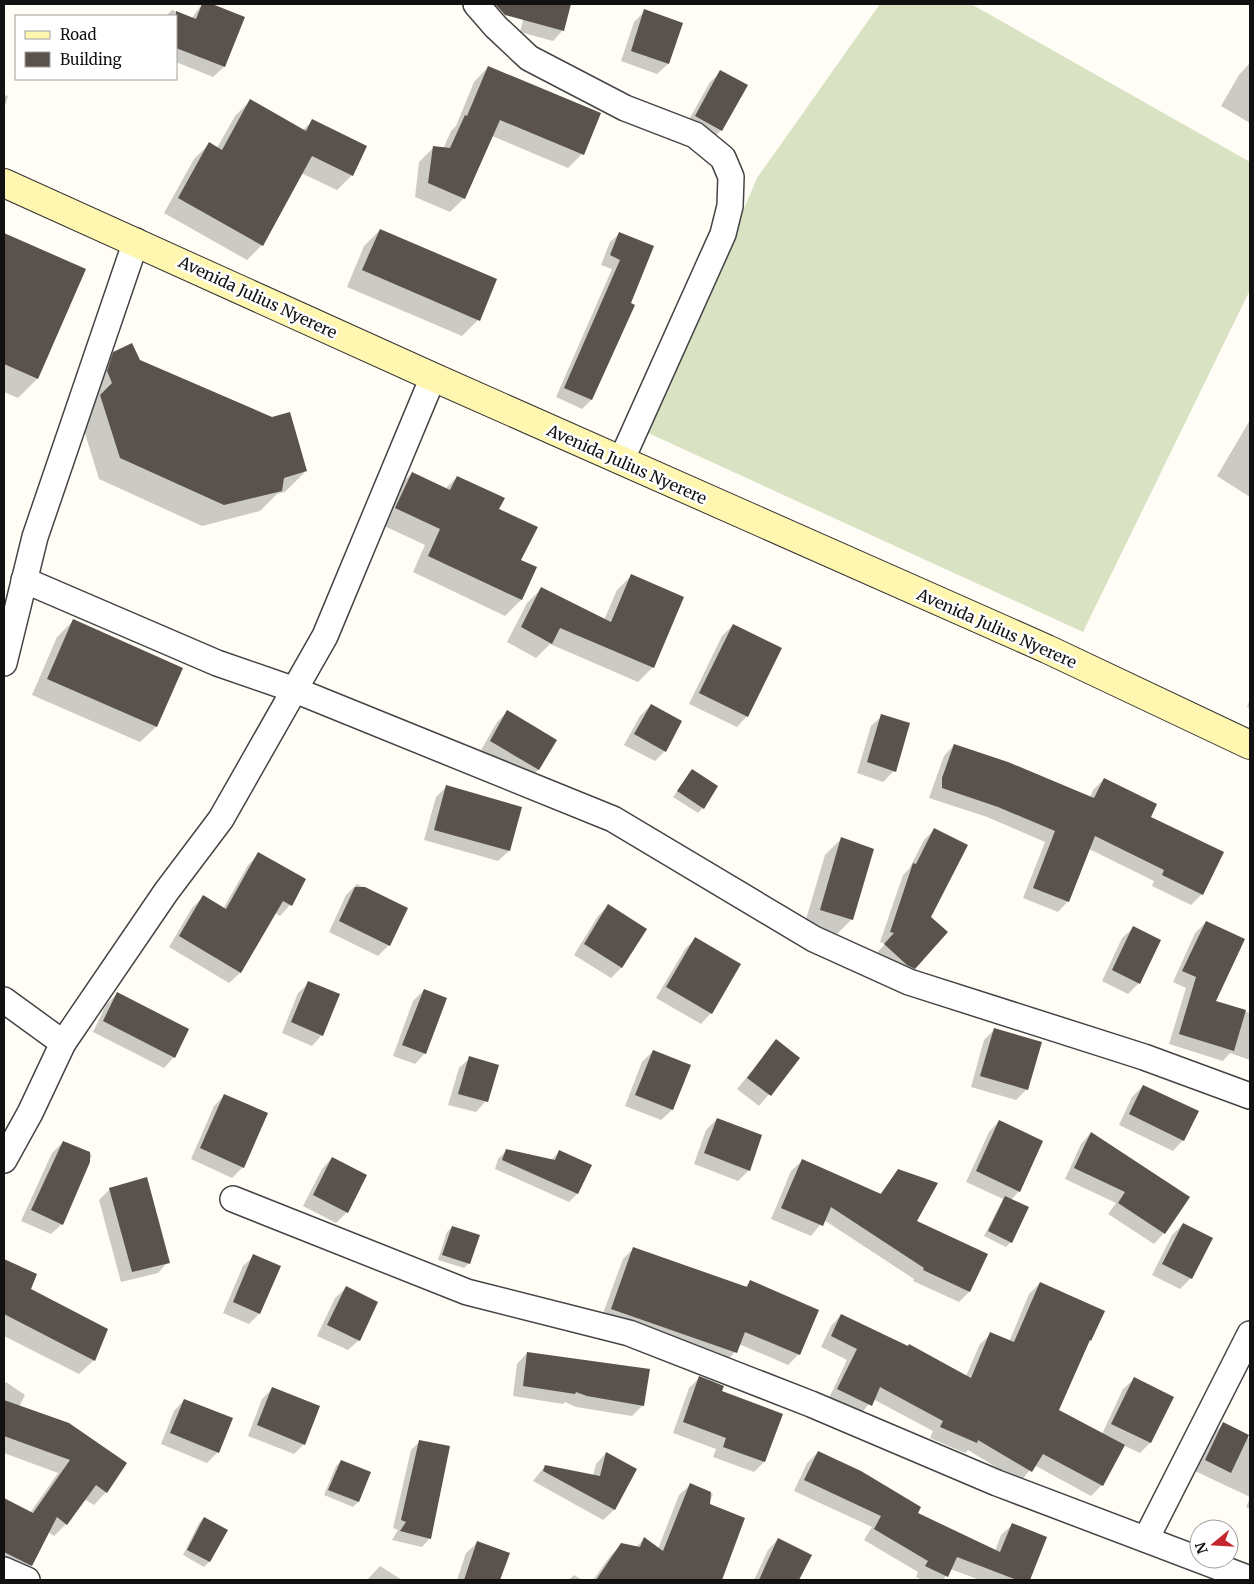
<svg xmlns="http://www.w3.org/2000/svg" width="1254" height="1584" font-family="Merriweather,serif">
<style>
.cemetery{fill:#d9e3c4}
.shadow{fill:#0003}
.building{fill:#5a524d}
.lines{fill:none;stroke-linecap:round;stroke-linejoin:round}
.street-casing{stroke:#444;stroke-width:28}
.secondary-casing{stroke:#333;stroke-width:30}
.street{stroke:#fff;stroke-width:25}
.secondary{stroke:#fff6b0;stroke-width:28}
.labels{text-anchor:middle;stroke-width:5;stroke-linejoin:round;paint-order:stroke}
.street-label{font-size:16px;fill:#111;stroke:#fff}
</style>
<rect width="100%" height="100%" fill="#fffdf5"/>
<path class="cemetery" d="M880 4H971L1250 162V290L1083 632 648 433 757 178Z"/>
<g class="shadow">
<path d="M202 4H208L243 18 224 67 213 77 176 62V16H166L172 10 191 19Z"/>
<path d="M527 4H570L563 30 553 41 520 32Z"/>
<path d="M645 11 668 64 657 74 621 61 634 22Z"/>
<path d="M1249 64 1250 65V123L1221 106 1239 75Z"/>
<path d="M488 67 582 154 568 168 492 136 464 198 450 212 415 197 419 162 433 148 443 149 451 131 456 126 474 82Z"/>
<path d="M721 72V130L711 141 685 127 710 82Z"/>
<path d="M4 95 8 96 4 109Z"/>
<path d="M250 101 303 130 312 121 352 175 337 190 301 173 262 245 247 260 164 213 194 159 209 144 217 148 235 116Z"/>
<path d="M380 230 478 320 462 336 347 287 364 246Z"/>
<path d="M620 233 630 304 633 306 591 400 582 409 556 397 612 269 601 265 610 242Z"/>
<path d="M4 235 84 270 37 379 18 398 4 392Z"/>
<path d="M114 353 139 361 306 471 285 492 277 494 260 511 202 526 99 479 80 417 93 374Z"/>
<path d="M1250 420V497L1217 476Z"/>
<path d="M412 473 445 489 457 477 498 509 520 561 536 568 521 600 505 616 413 572 425 545 380 524 396 489Z"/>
<path d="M631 576 653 667 638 682 550 644 536 658 507 642 527 603 541 589 604 620 617 590Z"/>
<path d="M73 621 156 727 140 742 32 695 57 637Z"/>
<path d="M733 625 747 716 737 727 689 704 722 636Z"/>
<path d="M1250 699V708L1247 707Z"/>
<path d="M651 705 665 751 655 761 624 745 640 716Z"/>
<path d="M507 712 556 741 538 770 528 780 480 752 497 722Z"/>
<path d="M882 716 909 724 894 771 883 782 857 773 871 726Z"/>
<path d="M954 745 1090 798 1093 790 1104 779 1149 818 1222 853 1202 894 1191 905 1152 886 1154 881 1089 849 1068 901 1058 912 1023 898 1045 842 987 817 929 798 944 756Z"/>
<path d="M692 770 703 808 698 813 673 797Z"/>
<path d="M446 787 509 851 498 861 424 840 436 797Z"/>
<path d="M935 829 929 918 914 968 904 979 874 956 885 944 880 942 903 875 909 869 924 840Z"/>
<path d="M841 839 852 919 836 935 804 926 825 855Z"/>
<path d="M259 854 304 879 290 905 280 916 275 913 240 973 229 983 169 947 192 908 203 897 223 909 248 865Z"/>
<path d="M357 884 407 909 389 945 378 956 329 932 346 895Z"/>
<path d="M608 906 622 967 611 978 574 955 598 916Z"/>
<path d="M1206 922 1214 1002 1250 1013V1060L1230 1053 1223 1061 1169 1044 1186 988 1173 982 1195 933Z"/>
<path d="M1133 928 1139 983 1128 994 1102 981 1122 938Z"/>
<path d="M695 939 711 1013 701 1024 656 998 685 949Z"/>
<path d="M309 983 322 1035 312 1046 282 1033 298 993Z"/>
<path d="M424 990 425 1053 415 1064 393 1056 413 1001Z"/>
<path d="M117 994 174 1057 164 1068 93 1032 106 1005Z"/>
<path d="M995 1029 1027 1089 1016 1100 971 1087 984 1040Z"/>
<path d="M776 1041 799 1058 759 1106 737 1089Z"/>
<path d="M653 1051 690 1065 672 1110 661 1120 625 1106 642 1062Z"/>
<path d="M470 1058 486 1101 476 1112 448 1105 459 1068Z"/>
<path d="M1143 1086 1183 1140 1173 1151 1119 1125 1132 1097Z"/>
<path d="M225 1095 243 1167 232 1178 191 1159 214 1106Z"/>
<path d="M717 1119 749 1170 738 1181 694 1164 706 1130Z"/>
<path d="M999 1121 1019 1191 1011 1200V1242L1006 1247 984 1236 1003 1199 966 1182 989 1132Z"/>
<path d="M1091 1133 1164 1233 1154 1244 1108 1214 1116 1203 1065 1179 1081 1144Z"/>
<path d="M63 1142 92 1155 62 1224 51 1234 21 1221 52 1153Z"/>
<path d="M507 1150 551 1160 559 1152 577 1194 569 1202 495 1169 498 1159Z"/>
<path d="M332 1158 347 1212 336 1223 303 1206 322 1169Z"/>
<path d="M802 1161 879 1195 898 1171 915 1222 969 1292 959 1302 913 1281 914 1279 824 1220 811 1236 771 1219 791 1171Z"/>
<path d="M110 1189 168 1262 158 1273 121 1282 99 1200Z"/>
<path d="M1183 1224 1191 1278 1180 1289 1152 1275 1172 1235Z"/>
<path d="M452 1227 469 1263 464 1268 438 1260 447 1232Z"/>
<path d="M634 1248 744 1288 750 1282 799 1354 788 1365 739 1344 735 1352 725 1363 601 1319 623 1259Z"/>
<path d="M254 1256 259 1314 249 1324 223 1313 243 1266Z"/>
<path d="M4 1260 36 1275 30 1290 94 1360 79 1374 4 1336Z"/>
<path d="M1040 1283 1090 1340 1086 1344 1057 1411 1102 1434 1123 1389 1134 1379 1172 1397 1150 1443 1140 1453 1123 1445 1102 1485 1091 1496 1034 1465 1020 1482 968 1450 965 1453 930 1438 933 1431 873 1399 860 1415 828 1400 847 1360 821 1347 831 1326 841 1315 966 1376 980 1344 991 1334 1009 1342 1029 1294Z"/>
<path d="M346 1288 359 1340 348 1350 317 1336 335 1298Z"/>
<path d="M527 1353 643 1405 632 1416 576 1407 565 1402 563 1404 513 1396 517 1364Z"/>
<path d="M699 1378 721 1392 781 1414 764 1462 754 1472 713 1457 716 1449 673 1433 689 1388Z"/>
<path d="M6 1382 25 1395 19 1407 106 1492 94 1505 84 1499 66 1524 54 1536 48 1532 31 1565 18 1578 4 1571V1499L30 1513 58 1473 4 1453V1384Z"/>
<path d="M273 1388 304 1444 294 1454 248 1436 262 1399Z"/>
<path d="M184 1400 218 1452 207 1463 161 1444 174 1411Z"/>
<path d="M1223 1424 1250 1439V1497L1195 1471 1212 1435Z"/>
<path d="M420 1441 430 1538 422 1547 392 1540 398 1530 393 1528 411 1450Z"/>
<path d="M818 1452 916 1513 995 1551 1001 1535 1012 1525 1045 1537 1028 1580H980L950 1569 943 1580H922L916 1577 918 1572 864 1540 872 1527 794 1491 807 1463Z"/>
<path d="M606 1453 636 1470 614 1510 603 1520 533 1481 545 1466 593 1476 596 1464Z"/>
<path d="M341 1461 369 1473 358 1502 353 1507 324 1495 336 1466Z"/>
<path d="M690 1485 713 1494 709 1504 743 1519 721 1580H593L611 1555 622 1544 635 1548 644 1539 658 1549 679 1495Z"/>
<path d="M1250 1498V1509L1246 1507Z"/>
<path d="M204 1518 209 1562 204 1567 183 1555 199 1523Z"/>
<path d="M778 1539 810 1555 797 1580H754L768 1550Z"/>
<path d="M477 1543 508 1553 499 1580H457L466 1553Z"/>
<path d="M380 1566 402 1580H367Z"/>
<path d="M574 1575 582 1580H569Z"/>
</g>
<g class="building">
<path d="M202 4H212L245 17 225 67 176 48V11L196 19Z"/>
<path d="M495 4H571L564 31 505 15Z"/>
<path d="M644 9 683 23 669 64 631 51Z"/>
<path d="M488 66 601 113 584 155 500 120 465 199 428 183 433 146 450 148 465 115 467 116Z"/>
<path d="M720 70 748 85 722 131 695 116Z"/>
<path d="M250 99 306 131 312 119 367 146 353 176 312 156 263 246 178 198 209 142 222 150Z"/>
<path d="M380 229 497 279 480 321 362 270Z"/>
<path d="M619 232 654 246 631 303 635 305 592 400 564 388 620 260 610 255Z"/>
<path d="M4 233 86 269 38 379 4 364Z"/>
<path d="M132 343 140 360 272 417 290 412 307 471 284 478 282 491 224 505 120 458 100 395 112 383 107 371 113 352Z"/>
<path d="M412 472 450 490 457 476 505 498 499 509 538 527 521 560 537 567 522 600 428 556 440 529 395 508Z"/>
<path d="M631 574 684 597 654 668 560 628 552 644 521 627 541 587 611 622Z"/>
<path d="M73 619 183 668 157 727 47 679Z"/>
<path d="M733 624 782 648 748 717 699 693Z"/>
<path d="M651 704 682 721 666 752 634 734Z"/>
<path d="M507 710 557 740 539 770 490 741Z"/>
<path d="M881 714 910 723 896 772 867 762Z"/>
<path d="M954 744 1008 762 1094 798 1104 778 1157 804 1151 817 1224 852 1203 895 1162 875 1164 870 1095 836 1069 902 1033 888 1055 831 998 807 942 788V778Z"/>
<path d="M692 769 718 786 704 809 677 791Z"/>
<path d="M446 785 522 807 510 851 434 830Z"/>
<path d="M934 828 968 845 931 917 948 932 915 969 907 965 884 944 894 933 890 932 913 863 916 864Z"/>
<path d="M841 837 874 849 853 920 820 910Z"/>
<path d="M258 852 306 879 292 906 283 901 241 973 179 936 203 895 226 909Z"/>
<path d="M355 887H365L408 908 390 946 339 921Z"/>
<path d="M608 904 647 929 622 968 584 944Z"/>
<path d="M1206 921 1245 939 1216 1001 1246 1010 1234 1051 1179 1034 1196 977 1182 971Z"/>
<path d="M1133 926 1161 940 1140 984 1112 970Z"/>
<path d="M695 937 741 964 712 1014 666 987Z"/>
<path d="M308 981 340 994 323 1036 291 1022Z"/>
<path d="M424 989 447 998 426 1054 402 1045Z"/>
<path d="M117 992 189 1029 175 1058 103 1021Z"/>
<path d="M994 1028 1042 1042 1028 1090 980 1076Z"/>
<path d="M776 1039 800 1058 771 1096 747 1078Z"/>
<path d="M653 1050 691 1065 673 1110 635 1095Z"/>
<path d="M469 1056 499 1065 488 1102 458 1094Z"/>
<path d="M1143 1085 1199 1111 1184 1141 1129 1114Z"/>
<path d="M224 1094 268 1113 244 1168 200 1148Z"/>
<path d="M717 1118 762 1135 750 1171 704 1153Z"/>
<path d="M999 1120 1043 1141 1020 1192 976 1171Z"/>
<path d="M1091 1132 1190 1197 1165 1234 1118 1203 1125 1192 1074 1168Z"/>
<path d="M63 1141 90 1152V1162L63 1225 31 1210Z"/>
<path d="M506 1149 555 1160 559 1150 592 1165 578 1194 502 1160Z"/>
<path d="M332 1157 367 1175 348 1213 313 1195Z"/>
<path d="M802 1159 881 1194 898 1169 938 1183 917 1221 988 1254 970 1292 923 1270 924 1268 831 1207 823 1226 781 1208Z"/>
<path d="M147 1177 170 1263 132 1272 109 1188Z"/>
<path d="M1005 1196 1029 1207 1012 1243 988 1231Z"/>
<path d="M1183 1223 1213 1238 1192 1279 1162 1264Z"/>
<path d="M452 1226 480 1235 470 1264 442 1255Z"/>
<path d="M633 1247 747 1287 750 1280 819 1310 800 1355 745 1332 737 1353 611 1309Z"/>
<path d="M253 1254 281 1266 260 1314 233 1302Z"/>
<path d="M4 1259 37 1274 31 1289 108 1329 95 1361 4 1314Z"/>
<path d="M1040 1282 1105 1311 1091 1341 1090 1340 1059 1410 1125 1445 1103 1486 1043 1454 1032 1472 978 1440 977 1443 940 1427 943 1421 880 1387 872 1406 837 1389 857 1349 831 1336 841 1314 908 1346 909 1344 971 1378 990 1332 1014 1342Z"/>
<path d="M346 1286 378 1302 360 1341 327 1325Z"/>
<path d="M527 1352 650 1369 644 1406 587 1396 576 1392 575 1394 523 1386Z"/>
<path d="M699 1376 724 1386 722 1391 783 1414 765 1462 723 1447 726 1438 683 1422Z"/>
<path d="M1134 1377 1174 1397 1151 1443 1111 1424Z"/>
<path d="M272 1387 320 1406 305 1445 257 1425Z"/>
<path d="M184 1399 233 1418 219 1453 170 1433Z"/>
<path d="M4 1400 69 1423 127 1463 107 1493 96 1485 67 1525 57 1517 32 1566 4 1552V1498L33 1513 70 1460 4 1436Z"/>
<path d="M1223 1422 1249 1435 1231 1473 1205 1460Z"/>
<path d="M419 1440 450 1446 431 1539 400 1531 406 1522 401 1520Z"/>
<path d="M818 1451 861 1471 921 1507 918 1513 1000 1552 1012 1523 1047 1537 1030 1580H1017L957 1557 948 1577 925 1566 928 1561 874 1529 881 1516 804 1480Z"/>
<path d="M606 1452 637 1469 615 1510 543 1471 545 1465 600 1476Z"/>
<path d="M341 1460 371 1472 359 1502 328 1490Z"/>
<path d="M690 1483 711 1492 710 1504 745 1518 722 1580H596L621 1543 640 1547 644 1537 663 1551Z"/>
<path d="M204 1517 228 1530 210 1562 187 1550Z"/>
<path d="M778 1538 812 1555 799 1580H759Z"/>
<path d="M477 1541 510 1553 500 1580H464Z"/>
</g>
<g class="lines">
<defs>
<g id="street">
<path d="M476 4 496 27 529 58 625 108 695 135 723 158 731 177 730 206 723 234 621 461"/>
<path d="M24 580 217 663 295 690 613 819 814 939 909 982 1144 1057 1250 1096"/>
<path d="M4 663 35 537 136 241"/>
<path d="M4 1000 63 1043 30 1113 4 1160"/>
<path d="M63 1043 166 892 221 819 325 636 433 377"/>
<path d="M233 1199 467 1292 629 1333 811 1404 997 1483 1250 1579"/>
<path d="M1146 1539 1250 1334"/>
<path d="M4 1570 27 1580"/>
</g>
<path id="secondary" d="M4 183 433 377 1047 649 1250 745"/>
</defs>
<use href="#street" class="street-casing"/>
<use href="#secondary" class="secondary-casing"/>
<use href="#street" class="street"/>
<use href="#secondary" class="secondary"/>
</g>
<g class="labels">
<g class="street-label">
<text transform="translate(258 297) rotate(25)" y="6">Avenida Julius Nyerere</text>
<text transform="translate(627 464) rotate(24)" y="6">Avenida Julius Nyerere</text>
<text transform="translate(997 628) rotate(24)" y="6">Avenida Julius Nyerere</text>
</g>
</g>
<rect width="1254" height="1584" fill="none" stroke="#111111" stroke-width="10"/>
<rect x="15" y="15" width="162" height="65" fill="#ffffff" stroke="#a0a0a0"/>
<rect x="25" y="31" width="25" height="8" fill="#fff6b0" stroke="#a0a0a0"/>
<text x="60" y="40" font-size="15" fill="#111111">Road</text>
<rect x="25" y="52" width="25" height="15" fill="#5a524d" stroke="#a0a0a0"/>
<text x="60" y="65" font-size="15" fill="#111111">Building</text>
<g transform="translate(1214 1544) rotate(252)"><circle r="24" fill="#ffffff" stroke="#a0a0a0"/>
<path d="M0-4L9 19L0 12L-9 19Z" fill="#c4262e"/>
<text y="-8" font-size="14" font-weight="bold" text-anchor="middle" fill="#111111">N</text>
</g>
</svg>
